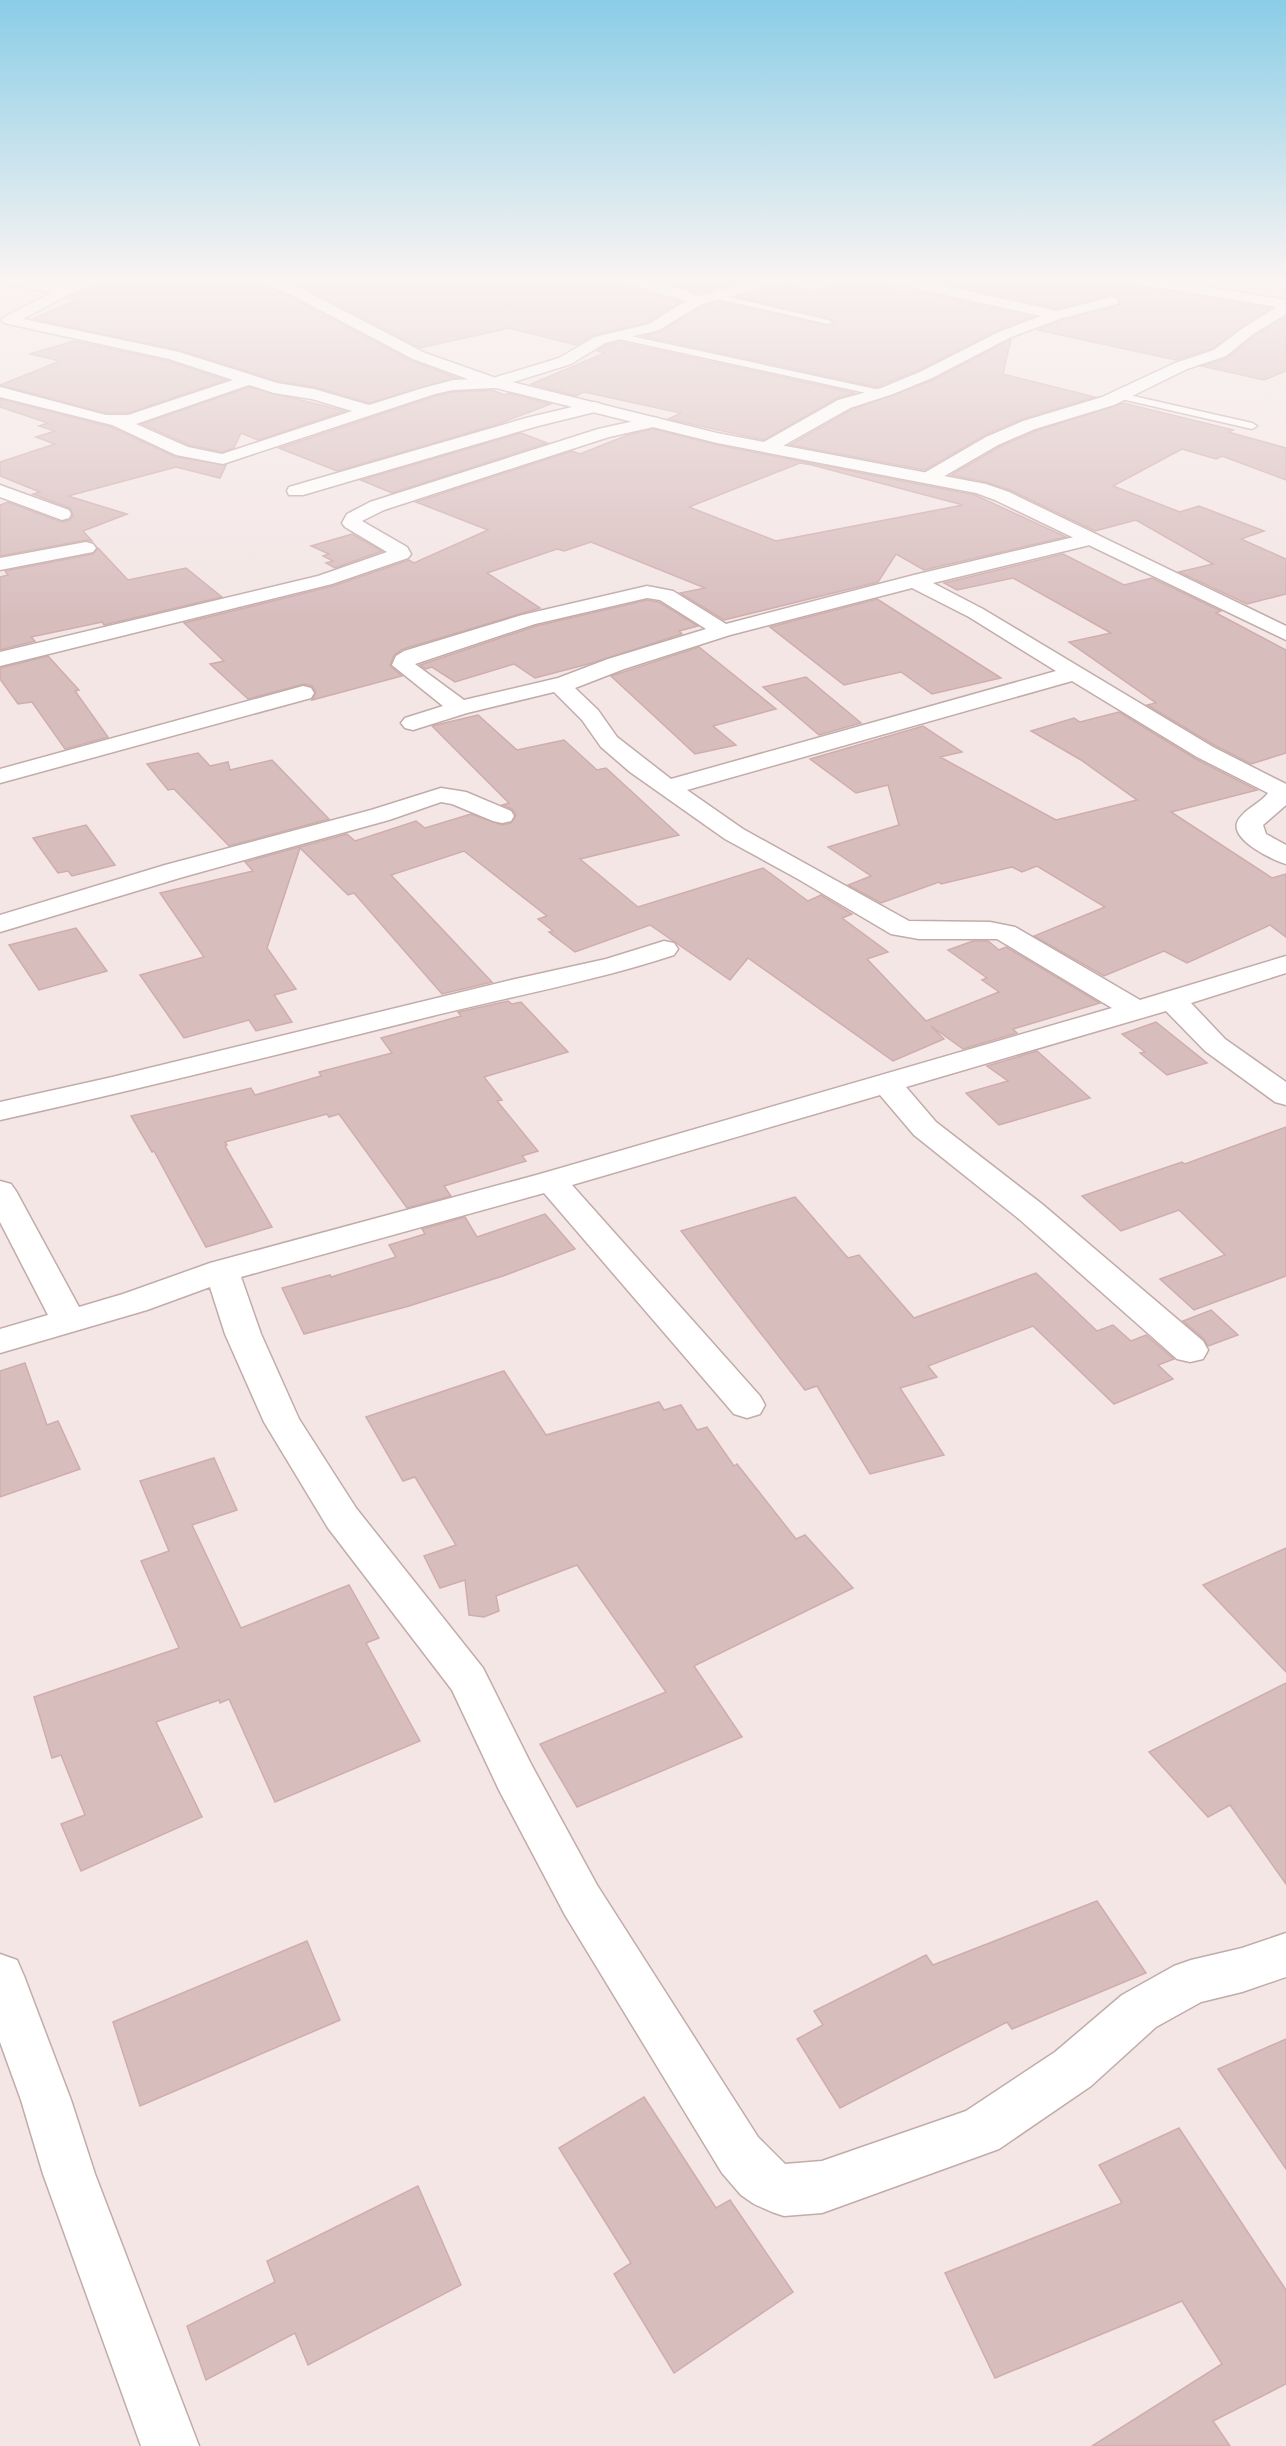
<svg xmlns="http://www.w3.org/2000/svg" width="1286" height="2446" font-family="'Noto Sans',sans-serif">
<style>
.building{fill:#d8bdbd;stroke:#d0adad;stroke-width:1.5;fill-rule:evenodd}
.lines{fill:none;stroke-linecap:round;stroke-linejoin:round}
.service-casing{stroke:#c2acaa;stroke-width:3}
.minor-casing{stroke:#c2acaa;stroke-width:3}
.tertiary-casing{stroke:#c2acaa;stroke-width:3}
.service{fill:#fff;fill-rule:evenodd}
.minor{fill:#fff;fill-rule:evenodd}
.tertiary{fill:#fff;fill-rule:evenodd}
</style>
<rect width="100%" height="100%" fill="#f3e6e5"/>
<g class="building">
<path d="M45 276H83L64 284 44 280Z"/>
<path d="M114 276H245L291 297 412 361 457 378 369 403 315 387 278 381 179 350 33 319 78 299 67 298Z"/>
<path d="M275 276H606L609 281 681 302 648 322 594 335 576 345 509 328 420 348 303 287Z"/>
<path d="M643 276H716L739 282 698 294Z"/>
<path d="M952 276 986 282 998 278 1020 283 1040 276H1097L1113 282 1271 308 1213 348 1176 360 1038 330 1063 320 1118 306 1121 300 1113 295 1057 309 936 282Z"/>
<path d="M858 279 907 292 913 290 1033 317 998 330 919 370 876 387 643 336 660 332 703 306 719 302 829 326 834 321 829 318 737 297 787 285 814 291Z"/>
<path d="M1286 317V371L1264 380 1202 366 1227 358 1254 336Z"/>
<path d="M1011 339 1003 374 1095 397 1022 419 985 435 925 470 790 445 851 410 933 380Z"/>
<path d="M74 341 168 361 226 380 128 413H106L0 385 60 361 30 354Z"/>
<path d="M620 342 855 393 837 398 764 440 668 419 681 413 584 392 576 396 531 384 605 353 597 351 606 345Z"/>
<path d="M249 387 345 411 258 440 241 433 234 448 222 452 189 445 142 424Z"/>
<path d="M492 390 504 395 509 393 551 404 495 425 337 471 279 448 436 396 453 392Z"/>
<path d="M0 399 111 427 176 457 226 465 220 478 176 467 68 496 127 514 83 531 92 541 86 540 0 556V505L8 502 61 522 70 520 73 515 70 508 33 494 40 492 0 476V462L55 444 36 437 55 431 39 426 48 423 0 407Z"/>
<path d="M1123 403 1233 430 1228 432 1286 448V480L1222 456 1216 459 1182 449 1113 486 1180 512 1199 506 1264 531 1241 539 1286 559V594L1247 604 1179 572 1213 564 1136 520 1095 531 1010 490 986 482 951 475 999 447 1036 431Z"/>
<path d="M653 429 717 445 975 495 1066 537 924 570 896 554 878 582 724 620 680 593 705 588 591 542 564 551 557 549 487 573 540 608 403 649 394 655 390 666 402 676 312 700 316 692 312 686 304 684 248 699 210 664 224 661 184 623 333 586 409 560 414 563 488 530 416 502 572 451 580 454 628 435ZM800 463 812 465 963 505 776 541 689 507Z"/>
<path d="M521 433 547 443 392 493 361 480Z"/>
<path d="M352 534 382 551 335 568 326 563 333 561 323 556 329 554 311 546Z"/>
<path d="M98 548 128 580 186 568 222 597 104 625 102 622 31 637 35 641 0 650V577L8 575 5 571 93 554Z"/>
<path d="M1063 554 1124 585 1152 578 1221 611 1216 613 1286 650V753L1251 764 1214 745 1147 705 1156 703 1069 642 1111 633 1013 578 957 590 944 583Z"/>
<path d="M877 599 1001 678 932 694 901 672 844 685 770 627Z"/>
<path d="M647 600 659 602 698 626 679 631 682 634 592 663 535 678 514 664 455 682 432 667 426 669 420 665 536 626Z"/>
<path d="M699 647 776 709 713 726 736 745 695 754 611 676Z"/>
<path d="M48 656 79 690 75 691 108 737 65 749 32 702 18 704 0 679V668Z"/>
<path d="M806 677 861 723 819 735 763 687Z"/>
<path d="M1119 712 1196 759 1257 790 1171 812 1272 878 1286 874V937L1270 925 1187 963 1164 951 1104 976 1034 936 1105 907 1037 866 1022 872 1012 867 941 884 939 882 881 903 848 885 871 876 828 847 899 825 888 785 856 793 810 759 923 726 962 752 940 757 1056 820 1137 800 1081 760 1031 731 1074 718 1080 722Z"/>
<path d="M478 715 517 750 564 740 597 770 606 768 679 835 580 859 638 907 763 868 808 901 821 895 852 914 842 918 888 952 867 959 926 1021 999 992 982 980 987 978 948 950 973 941H988L999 950 1006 947 1100 1003 1013 1029 1017 1033 963 1049 931 1026 944 1039 893 1061 748 958 730 980 650 925 575 952 549 932 553 931 538 919 547 916 464 851 391 875 492 982 442 994 354 893 348 895 300 848 267 948 296 989 274 995 292 1022 256 1031 249 1020 184 1038 140 975 204 957 160 893 253 871 245 862 347 834 355 841 416 821 425 828 471 814 502 825 511 823 516 815 512 809 502 805 509 803 432 726Z"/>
<path d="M198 753 210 766 228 762 230 770 272 760 329 819 229 846 174 789 168 790 147 764Z"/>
<path d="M86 825 115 865 72 876 68 871 58 873 33 838Z"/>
<path d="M76 928 107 971 39 990 9 945Z"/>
<path d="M508 1001 512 1004 521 1002 568 1052 484 1077 502 1100 497 1101 538 1151 522 1156 526 1161 444 1186 451 1196 407 1208 339 1114 329 1117 327 1114 225 1142 227 1145 225 1146 272 1227 206 1247 154 1151 152 1152 131 1116 251 1088 255 1095 321 1076 319 1072 392 1053 381 1038 461 1016 458 1012Z"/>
<path d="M1156 1022 1207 1063 1167 1075 1140 1053 1145 1052 1122 1034Z"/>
<path d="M1037 1051 1090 1098 999 1125 966 1093 1008 1081 987 1066Z"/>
<path d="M1286 1127V1276L1194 1310 1160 1279 1225 1255 1179 1210 1121 1231 1082 1196 1182 1162 1185 1164Z"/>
<path d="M795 1197 848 1258 859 1255 914 1318 1036 1273 1097 1331 1113 1325 1131 1341 1146 1335 1174 1359 1158 1365 1173 1379 1114 1404 1033 1326 928 1366 937 1377 900 1388 944 1455 870 1474 817 1386 805 1390 681 1231Z"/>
<path d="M545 1214 575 1249 503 1276 409 1306 304 1334 282 1288 330 1275 331 1277 396 1257 389 1245 425 1234 422 1229 465 1217 477 1237Z"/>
<path d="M1211 1310 1238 1335 1208 1346 1204 1339 1183 1321Z"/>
<path d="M25 1363 47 1425 58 1421 80 1469 0 1497V1371Z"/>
<path d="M504 1371 546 1435 659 1402 664 1410 681 1405 697 1430 707 1427 734 1466 737 1464 796 1539 805 1535 853 1588 694 1666 742 1737 577 1807 540 1744 666 1692 577 1565 496 1596 499 1611 484 1617 469 1615 465 1580 440 1588 424 1556 456 1545 415 1477 403 1481 366 1417Z"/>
<path d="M214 1458 237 1510 192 1525 241 1628 349 1585 379 1638 366 1643 420 1741 275 1802 229 1699 220 1703 219 1700 156 1722 202 1817 81 1871 61 1824 85 1815 61 1755 52 1758 34 1697 179 1648 141 1561 169 1551 140 1481Z"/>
<path d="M1286 1548V1672L1203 1585Z"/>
<path d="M1286 1683V1884L1230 1805 1208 1817 1149 1752Z"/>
<path d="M1097 1901 1146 1973 1012 2029 1007 2022 840 2108 797 2039 823 2025 814 2011 926 1955 933 1965Z"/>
<path d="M307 1941 340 2020 140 2106 113 2022Z"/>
<path d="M1286 2039V2169L1218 2069Z"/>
<path d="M644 2097 716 2208 730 2200 793 2292 674 2373 614 2274 631 2263 559 2148Z"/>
<path d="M1179 2128 1286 2290V2384L1213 2421 1230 2446H1092L1222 2364 1182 2301 995 2378 945 2273 1122 2203 1099 2165Z"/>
<path d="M418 2186 461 2285 308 2365 295 2333 206 2380 187 2326 275 2282 267 2261Z"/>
</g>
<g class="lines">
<defs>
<g id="service">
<path d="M716 294 828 320 832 322 828 324 713 298V294Z"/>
<path d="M617 333 880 390 884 393 880 396 614 338V334Z"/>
<path d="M1120 393 1252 423 1257 426 1252 429 1117 398 1115 396Z"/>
</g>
<g id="minor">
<path d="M0 276H13L64 286 91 276H112L70 294 23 319 179 352 277 383 314 389 369 405 423 388 453 380 493 378 559 358 595 337 649 324 686 301 610 279 608 276H633L684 290 698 296 770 276H794L792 279 702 304 659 330 605 343 571 364 494 388 453 390 435 394 223 464 176 455 112 425 0 397V387L106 415H128L233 380 169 359 4 323 1 320 4 317 51 293 0 282ZM249 385 274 393 312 399 352 411 222 454 188 447 136 424Z"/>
<path d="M872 276H900L1057 311 1112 297 1119 301 1117 304 1062 318 1009 338 932 378 893 394 850 408 774 451H762L759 447 762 443 838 400 881 388 920 372 999 332 1041 316 879 280Z"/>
<path d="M1106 276H1142L1286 300V314L1253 334 1226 356 1187 369 1114 405 1035 429 998 445 936 481H924L921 477 924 473 986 437 1023 421 1102 397 1175 363 1214 350 1243 328 1277 307 1113 280Z"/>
<path d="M593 402 599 403 601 407 599 411 538 426 303 495H289L287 491 289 487 526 418Z"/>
<path d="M652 417 658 418 661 422 658 426 609 437 384 510 362 521 407 547 411 554 408 558 332 584 0 666V652L318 576 387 552 345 527 342 523 347 514 370 502 598 429Z"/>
<path d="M0 485 69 510 71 514 69 518 62 520 0 497Z"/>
<path d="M1091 533 1098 535 1101 539 1098 543 933 583 983 609 1213 747 1286 784V805L1263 825 1266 834 1286 845V864C1273 860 1232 841 1237 823 1241 811 1261 803 1268 793L1197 757 1072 681 687 790 743 829 909 921 990 922 1015 927 1140 1000 1286 956V973L1191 1003 1225 1039 1286 1082V1105L1275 1102 1205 1051 1166 1011 906 1087 936 1122 1042 1204 1203 1341 1208 1350 1203 1359 1190 1362 1177 1359 1019 1219 914 1135 880 1095 572 1185 760 1396 765 1405 760 1414 747 1418 734 1414 544 1193 241 1277 261 1334 299 1419 356 1508 483 1668 531 1764 597 1885 758 2137 785 2164 822 2161 966 2111 1055 2052 1122 1995 1174 1966 1191 1960 1242 1948 1286 1933V1977L1242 1992 1201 2002 1156 2027 1091 2086 999 2149 822 2213 784 2216 772 2212 754 2204 741 2195 722 2173 565 1915 499 1790 452 1690 328 1528 264 1422 225 1334 210 1287 147 1310 0 1353V1329L48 1315 0 1222V1181L11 1184 16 1191 79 1307 123 1294 210 1263 540 1174 1112 1008 997 939H919L891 934 798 879 725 839 630 772 601 747 582 720 554 692 467 713 413 730 405 728 401 723 405 718 443 706 392 665 396 656 404 651 522 615 647 586 673 591 726 624 914 575ZM912 588 969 617 1056 671 671 779 617 737 598 710 575 688 624 669 730 635ZM647 598 660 600 706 629 608 659 558 678 464 700 415 664 535 624Z"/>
<path d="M86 542 93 544 96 548 93 552 0 570V558Z"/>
<path d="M303 686 311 688 314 693 311 698 0 783V769Z"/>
<path d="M441 788 466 792 511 811 514 816 511 821 502 823 493 821 452 804 441 802 389 820 183 877 0 932V915L165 865 371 810Z"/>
<path d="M664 941 674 943 678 949 674 955C595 981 513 996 432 1016 288 1052 145 1088 0 1120V1102L108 1078 511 980 606 959Z"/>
<path d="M0 1954 17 1960 24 1976 71 2100 95 2174 199 2446H141L43 2174 21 2100 0 2042Z"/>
</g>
<path id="tertiary" d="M247 276H268L302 289 425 353 496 378 717 433 986 484 1009 492 1286 626V640L995 500 976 493 717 443 484 385 413 359 292 295Z"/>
</defs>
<use href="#service" class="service-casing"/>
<use href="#minor" class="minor-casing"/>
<use href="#tertiary" class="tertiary-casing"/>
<use href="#service" class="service"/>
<use href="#minor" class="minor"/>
<use href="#tertiary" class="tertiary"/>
</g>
<linearGradient id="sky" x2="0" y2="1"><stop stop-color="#8acde6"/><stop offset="0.45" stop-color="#faf4f3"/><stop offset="1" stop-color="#faf4f3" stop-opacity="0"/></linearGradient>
<rect width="1286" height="619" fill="url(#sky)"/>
</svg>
